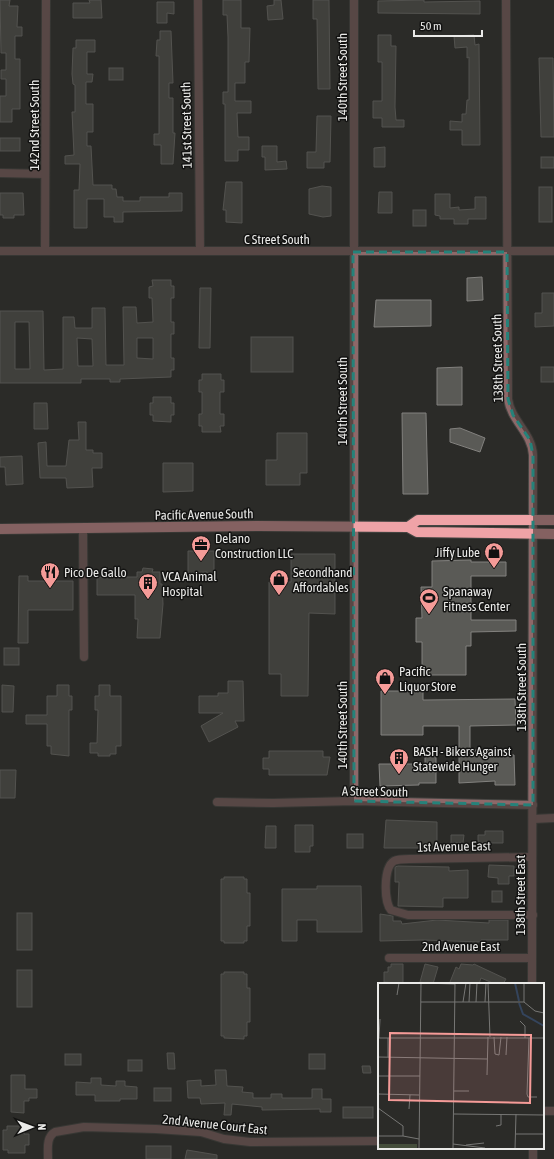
<svg xmlns="http://www.w3.org/2000/svg" width="554" height="1159" font-family="'Asap Condensed',sans-serif">
<style>
.building{fill:#5a5a56;stroke:#82817e;fill-rule:evenodd}
.lines{fill:none;stroke-linecap:round;stroke-linejoin:round}
.minor-casing{stroke:#464643;stroke-width:10}
.tertiary-casing{stroke:#464643;stroke-width:10}
.primary-casing{stroke:#464643;stroke-width:12}
.minor{stroke:#8d6869;stroke-width:8}
.tertiary{stroke:#8d6869;stroke-width:8}
.primary{stroke:#efa3a7;stroke-width:10}
.marked{fill:none;stroke:#25827a;stroke-width:3;stroke-dasharray:8 5;stroke-linejoin:round}
.labels{text-anchor:middle;stroke-width:3;stroke-linejoin:round;paint-order:stroke}
.street-label{font-size:13px;fill:#eaeae8;stroke:#131312}
.poi-label{font-size:13px;fill:#eaeae8;stroke:#131312;text-anchor:start}
.inset-river{fill:none;stroke:#34445c;stroke-width:2}
.inset-road{fill:none;stroke:#777775;stroke-width:1}
.view{fill:#f59b98;fill-opacity:0.15;stroke:#f59b98;stroke-width:2}
.inset-edge{fill:none;stroke:#eaeae8;stroke-width:2}
</style>
<rect width="100%" height="100%" fill="#2b2b28"/>
<g class="building">
<path d="M0 0H10L9 6H18L17 27H22V36H15V59H20V109H12V122H0V96H6V79H1V70H6V53H1Z"/>
<path d="M89 0H101L102 18H73V3H90Z"/>
<path d="M223 0H241V28H250L249 62H245V83H235V101H251V113H237L238 137H249V150H238V161H225V104H223V92H228V37L227 15H223Z"/>
<path d="M274 0H281L283 19 268 20 267 6 274 5Z"/>
<path d="M313 0H329L330 89H318L317 19H313Z"/>
<path d="M424 0V2L480 1V14L378 13V1Z"/>
<path d="M157 2H174V14L167 13V23H157Z"/>
<path d="M160 31H171L173 83H169V98H173V133H175L173 164H161V145H154V134H159V56H156L157 40H160Z"/>
<path d="M378 35H391V46H396L395 107 396 120H404V127H382V118H373V101H382V62H378Z"/>
<path d="M474 35 475 45 479 44 480 145H462V130H450V121L462 122V114H466L467 100H469V57L467 58V47L455 48 454 36Z"/>
<path d="M76 40H95V52H87V74H93L92 82H86V104H93V132H87V146H91L93 185H112V189H116L117 197H123V201H140V197H169V193H182V211L123 212V222H114V217H104V199H87V228H74V190H79L80 164H65V156L74 155 72 112H75V85L73 84 72 74 73 48H76Z"/>
<path d="M539 58H553L554 137H541Z"/>
<rect x="109" y="68" width="14" height="12"/>
<path d="M317 116H331L330 162H324V168H307V152H316Z"/>
<rect x="0" y="138" width="20" height="13"/>
<path d="M262 146H277V162L286 161 287 169 265 170V157H262Z"/>
<path d="M385 147V167H374V148Z"/>
<rect x="541" y="157" width="13" height="11"/>
<path d="M226 182H242V223L226 222V210H223Z"/>
<path d="M322 186 331 187V216L323 217 309 214V189Z"/>
<rect x="539" y="187" width="13" height="35"/>
<path d="M379 192H392V213H378Z"/>
<path d="M0 193H23L24 215H14V218H3V215H0Z"/>
<path d="M435 194H450V208L459 207V210L475 209V197H486V219H468V224H454V219H440V216L435 215Z"/>
<rect x="413" y="210" width="13" height="16"/>
<path d="M482 277 483 300 467 301V278Z"/>
<path d="M152 280H171V286H174V298H171V322H174V334H171V358H174V370H171V377L120 379V382H110V379H81V383H0V311H43L44 370 63 369V317H74L75 328H92V308H105L106 365H124L123 307H136L137 323 153 322 152 298H149V287L153 286ZM15 322H29L30 369H15ZM77 338 92 339 93 366H78ZM137 338H153V359L137 358Z"/>
<path d="M200 288H211L210 348H199Z"/>
<path d="M542 293H554V326L535 327V313H542Z"/>
<path d="M376 300H431V326L374 327Z"/>
<rect x="251" y="337" width="42" height="35"/>
<path d="M462 367V405H437V368Z"/>
<rect x="541" y="367" width="13" height="15"/>
<path d="M202 374H221V380H224V392H220V414H224V426H220L221 432H202V426H199V414H202V392H199V380H202Z"/>
<path d="M153 397H171V403H174V415H171V422L153 421V415H150V403H153Z"/>
<path d="M34 403H47L48 429H34Z"/>
<path d="M402 413H426L428 494H403Z"/>
<path d="M78 422H86V450H93V453H102V468H92L93 487 67 488 66 478H40L38 443 46 442 47 466H66L69 440H79Z"/>
<path d="M460 428 485 438 480 452 450 442V429Z"/>
<path d="M277 433H307V473H300V485H266V460H277Z"/>
<path d="M22 456 23 484 6 485 5 467H0V457Z"/>
<path d="M163 463H193V491L163 492Z"/>
<path d="M188 551H214V581H207V572L188 573Z"/>
<path d="M291 554H335V614L309 613 308 696H281V674H269V582H291Z"/>
<path d="M471 560V562H506V576H471V620H516V631L471 632V646H466V675H422V642H416V618H422L421 587H432V561Z"/>
<path d="M143 568 153 569 152 572H160V584H162L163 604 160 638H137L138 619H135V595H97V577H137V572H142Z"/>
<path d="M19 576H28V581H73V610H28V643H18Z"/>
<rect x="4" y="648" width="15" height="17"/>
<path d="M228 681H243L244 721H235L238 727 209 742 201 726 223 713H199V696H218V693H228Z"/>
<path d="M2 685 14 686 13 712H2Z"/>
<path d="M57 685H69V696H72V710H69V756L51 754V746H47V724H26V715H47V696H57Z"/>
<path d="M99 685H110V696H121V746H116V754H110V756H98V753H90V743H97L98 710H95V696H99Z"/>
<path d="M381 691H423V700L515 699 516 725 470 726V750H490V755H514L515 785H495V781L459 783V726H423V735H381Z"/>
<path d="M269 751H323V757H330L327 775H269V769H263V758H269Z"/>
<path d="M425 754H436V783H419V785L380 786 379 764H425Z"/>
<path d="M0 770H16L15 798H0Z"/>
<path d="M386 820 437 822V850H421V848H384Z"/>
<path d="M295 825H313V846H310V852H295Z"/>
<path d="M266 826H276V848H265Z"/>
<path d="M485 831H503V843H478V835H485Z"/>
<rect x="347" y="834" width="16" height="14"/>
<path d="M451 835H464L463 843H451Z"/>
<path d="M489 865 514 866V876H509V884H498V878L488 877Z"/>
<path d="M398 866 449 867V871L468 870V898H443V907L398 906 399 882H395V867Z"/>
<path d="M224 877H244V879H247V893H250V926H247V941H244V943H224V941H221V879H224Z"/>
<path d="M317 886H361L362 932H317V920H297V941H282V889H317Z"/>
<rect x="492" y="891" width="10" height="11"/>
<rect x="17" y="913" width="15" height="37"/>
<path d="M380 914 393 916V921H401L402 924 437 920 489 923V920H508V940H481V942L423 940 380 941Z"/>
<path d="M391 964H403V984L384 982V972H388V967H391Z"/>
<path d="M425 964 438 967 433 984 420 982Z"/>
<path d="M461 964 473 965 474 964 506 979 503 984H495L481 978 479 984H455L450 982 456 967 459 969Z"/>
<rect x="17" y="970" width="15" height="37"/>
<path d="M224 972H244V974H247V988H250V1022H247V1036H244V1039L224 1038V1036H221V974H224Z"/>
<path d="M167 1053H174L175 1069H168Z"/>
<rect x="65" y="1054" width="16" height="11"/>
<rect x="309" y="1054" width="16" height="15"/>
<rect x="128" y="1060" width="14" height="11"/>
<path d="M362 1066H370L371 1073H363Z"/>
<path d="M215 1070H226L227 1086 243 1087 242 1092 253 1093V1098H271V1094H282V1098H312V1089H322V1099H331V1112H320V1109L262 1110V1107L232 1104 231 1115H224L225 1103 201 1104 200 1098H188L187 1081 201 1080V1086L216 1085Z"/>
<path d="M11 1075H25V1089H37V1098H29V1101H24V1113L11 1112Z"/>
<path d="M91 1078H101V1085L116 1086V1081H125V1086L137 1087V1099H120V1101H95V1095H76V1082L91 1083Z"/>
<rect x="154" y="1088" width="17" height="13"/>
<rect x="343" y="1107" width="30" height="11"/>
<path d="M7 1126H24V1134H29V1145H25V1153H8V1150H3V1130H7Z"/>
<rect x="146" y="1146" width="25" height="13"/>
<path d="M187 1150 217 1155V1159H185Z"/>
</g>
<g class="lines">
<defs>
<g id="minor">
<path d="M198 0 200 251"/>
<path d="M354 0V801"/>
<path d="M0 173 45 174"/>
<path d="M45 251 46 0"/>
<path d="M83 529 84 657"/>
<path d="M217 802 273 803 354 801 533 805"/>
<path d="M533 819 554 818"/>
<path d="M532 857 410 859C405 859 398 859 394 861 383 868 384 902 391 910L408 915H533"/>
<path d="M389 958H532"/>
<path d="M543 1111H554"/>
<path d="M48 1159C48 1149 46 1137 55 1132L84 1127 156 1129 201 1132 224 1139 250 1142 379 1141"/>
</g>
<g id="tertiary">
<path d="M506 0 508 399C511 421 532 433 533 455L532 984"/>
<path d="M0 251H554"/>
<path d="M533 1148V1159"/>
</g>
<g id="primary">
<path d="M408 527 418 520H554"/>
<path d="M0 529 258 526 408 527 417 532 554 534"/>
</g>
</defs>
<use href="#minor" class="minor-casing"/>
<use href="#tertiary" class="tertiary-casing"/>
<use href="#primary" class="primary-casing"/>
<use href="#minor" class="minor"/>
<use href="#tertiary" class="tertiary"/>
<use href="#primary" class="primary"/>
</g>
<path d="M0 0H554V1159H0ZM353 252H507L508 399 513 415 530 440 533 455V805L354 801Z" fill="#2b2b28" fill-opacity=".55" fill-rule="evenodd"/>
<path class="marked" d="M353 252H507L508 399 513 415 530 440 533 455V805L354 801Z"/>
<defs>
<symbol id="office-pin" viewBox="-11 -11 22 30"><path d="M0 17L-7.5 6A9.5 9.5 0 1 1 7.5 6Z" fill="#f59b98" stroke="#131312"/><path d="M-6-3h4V-5.5h4V-3h4V5H-6ZM-1-4.5V-3h2v-1.5ZM-6 0V1H6V0Z" fill="#111"/></symbol>
<symbol id="shop-pin" viewBox="-11 -11 22 30"><path d="M0 17L-7.5 6A9.5 9.5 0 1 1 7.5 6Z" fill="#f59b98" stroke="#131312"/><path d="M-5-2.5h2.3a2.7 3.5 0 0 1 5.4 0H5L5.5 6h-11ZM-1.5-2.5h3a1.5 2.3 0 0 0-3 0Z" fill="#111"/></symbol>
<symbol id="restaurant-pin" viewBox="-11 -11 22 30"><path d="M0 17L-7.5 6A9.5 9.5 0 1 1 7.5 6Z" fill="#f59b98" stroke="#131312"/><path d="M-5-6h1v4h1v-4h1v4h1v-4h1v5L-1.5 .5V6h-2V.5L-5-1ZM5-6V6H3V1.5H1.5Q1.5-4 5-6Z" fill="#111"/></symbol>
<symbol id="building-pin" viewBox="-11 -11 22 30"><path d="M0 17L-7.5 6A9.5 9.5 0 1 1 7.5 6Z" fill="#f59b98" stroke="#131312"/><path d="M-4-6H4V6H1V3H-1V6H-4ZM-2.5-4.3h1.7v1.8h-1.7ZM.8-4.3h1.7v1.8H.8ZM-2.5-1h1.7V.8h-1.7ZM.8-1h1.7V.8H.8Z" fill="#111"/></symbol>
<symbol id="stadium-pin" viewBox="-11 -11 22 30"><path d="M0 17L-7.5 6A9.5 9.5 0 1 1 7.5 6Z" fill="#f59b98" stroke="#131312"/><path d="M0-5a6.5 5 0 1 0 0 10a6.5 5 0 1 0 0-10ZM-3.5-1.8h7v3.6h-7Z" fill="#111"/></symbol>
</defs>
<g fill-rule="evenodd">
<use href="#office-pin" x="190" y="534" width="22" height="30"/>
<use href="#shop-pin" x="483" y="541" width="22" height="30"/>
<use href="#restaurant-pin" x="39" y="561" width="22" height="30"/>
<use href="#shop-pin" x="268" y="568" width="22" height="30"/>
<use href="#building-pin" x="137" y="572" width="22" height="30"/>
<use href="#stadium-pin" x="418" y="587" width="22" height="30"/>
<use href="#shop-pin" x="374" y="667" width="22" height="30"/>
<use href="#building-pin" x="388" y="747" width="22" height="30"/>
</g>
<g class="labels">
<g class="street-label">
<text transform="translate(342 77) rotate(-90)" y="5">140th Street South</text>
<text transform="translate(34 125) rotate(-90)" y="5">142nd Street South</text>
<text transform="translate(186 125) rotate(-91)" y="5">141st Street South</text>
<text x="277" y="244">C Street South</text>
<text transform="translate(497 358) rotate(-91)" y="5">138th Street South</text>
<text transform="translate(342 401) rotate(-90)" y="5">140th Street South</text>
<text transform="translate(204 514) rotate(-1)" y="5">Pacific Avenue South</text>
<text transform="translate(521 687) rotate(-90)" y="5">138th Street South</text>
<text transform="translate(342 725) rotate(-90)" y="5">140th Street South</text>
<text transform="translate(375 791) rotate(1)" y="5">A Street South</text>
<text transform="translate(454 846) rotate(-1)" y="5">1st Avenue East</text>
<text transform="translate(520 895) rotate(-90)" y="5">138th Street East</text>
<text x="461" y="951">2nd Avenue East</text>
<text transform="translate(215 1124) rotate(6)" y="5">2nd Avenue Court East</text>
</g>
<g class="poi-label">
<text x="215" y="543">Delano<tspan x="215" dy="15">Construction LLC</tspan></text>
<text x="480" y="557" text-anchor="end">Jiffy Lube</text>
<text x="64" y="577">Pico De Gallo</text>
<text x="293" y="577">Secondhand<tspan x="293" dy="15">Affordables</tspan></text>
<text x="162" y="581">VCA Animal<tspan x="162" dy="15">Hospital</tspan></text>
<text x="443" y="596">Spanaway<tspan x="443" dy="15">Fitness Center</tspan></text>
<text x="399" y="676">Pacific<tspan x="399" dy="15">Liquor Store</tspan></text>
<text x="413" y="756">BASH - Bikers Against<tspan x="413" dy="15">Statewide Hunger</tspan></text>
</g>
</g>
<g transform="translate(378 983)">
<rect width="166" height="166" fill="#2b2b28"/>
<path d="M0 161H39V166H0Z" fill="#454e3b"/>
<path class="inset-river" d="M111 0H137L141 18M138 0H151M141 20 145 31 166 43"/>
<path class="inset-road" d="M44 0 77 1M110 0 112 54M146 0V19M19 12 21 0M43 19H146L157 28 166 30M85 19 88 0M91 19 92 0M98 19 99 0M107 19 108 0M142 38 147 43V55M116 54 117 71 121 72 123 54M0 55H166M1 55 2 36M10 55V74M151 55 149 111 150 114H159M128 72 129 54M0 74 109 76M109 92 110 54M0 93H42M76 108H91M0 111 41 112M0 125 25 143V153M31 126 32 112M76 131 166 132M118 143 123 142V131M138 151H166M0 153H25L41 156M75 161 107 165M88 162 106 160M41 166 43 0M75 166 77 0M137 166 138 131"/>
<path class="view" d="M12 50 153 52 152 120 11 117Z"/>
<rect width="166" height="166" class="inset-edge"/>
</g>
<g transform="translate(32 1127) rotate(89)" stroke="#131312" stroke-width="3" paint-order="stroke">
<path d="M0-3L7 15L0 10L-7 15Z" fill="#eaeae8"/>
<text y="-6" font-size="11" font-weight="bold" text-anchor="middle" fill="#eaeae8">N</text>
</g>
<path d="M414 30v6h68v-6" fill="none" stroke="#eaeae8" stroke-width="2"/>
<text x="420" y="30" font-size="12" fill="#eaeae8" stroke="#131312" stroke-width="3" paint-order="stroke">50 m</text>
</svg>
